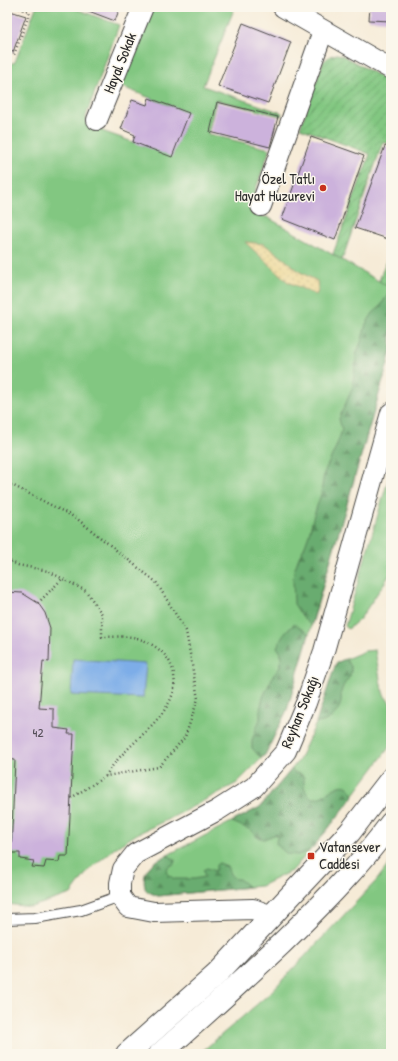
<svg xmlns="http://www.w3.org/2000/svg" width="398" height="1061" font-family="'Patrick Hand',sans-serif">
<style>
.green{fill:#82c781;stroke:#567956}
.forest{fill:url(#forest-firs);stroke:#4a6c4d}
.sand{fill:url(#sand-dots);stroke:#8c8264}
.garden{fill:url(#garden-furrows);stroke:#567956}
.water{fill:#7dade8;stroke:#546c8a}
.building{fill:#ccb2dc}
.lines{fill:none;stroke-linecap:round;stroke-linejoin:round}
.service-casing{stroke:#494845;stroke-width:12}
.minor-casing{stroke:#494845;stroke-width:22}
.secondary-casing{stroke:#494845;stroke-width:24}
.path{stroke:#494845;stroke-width:2.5;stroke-dasharray:1 3;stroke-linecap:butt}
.service{stroke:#fff;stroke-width:10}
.minor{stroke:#fff;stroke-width:20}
.secondary{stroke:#fff;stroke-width:22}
.poi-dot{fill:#c8321e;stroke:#fbf7ec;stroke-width:1.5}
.labels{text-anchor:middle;stroke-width:3;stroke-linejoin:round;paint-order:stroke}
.number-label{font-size:13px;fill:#534d57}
.street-label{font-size:15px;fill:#2b2b2b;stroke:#fbf7ec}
.poi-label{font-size:15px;fill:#2b2b2b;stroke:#fbf7ec;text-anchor:end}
</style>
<defs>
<pattern id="forest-firs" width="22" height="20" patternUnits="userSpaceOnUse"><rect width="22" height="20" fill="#69ac6f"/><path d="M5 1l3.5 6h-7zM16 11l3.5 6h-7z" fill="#578c5b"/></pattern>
<pattern id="sand-dots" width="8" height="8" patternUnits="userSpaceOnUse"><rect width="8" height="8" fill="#eeda9e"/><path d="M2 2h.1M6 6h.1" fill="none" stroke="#cb8" stroke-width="1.8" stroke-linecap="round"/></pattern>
<pattern id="garden-furrows" width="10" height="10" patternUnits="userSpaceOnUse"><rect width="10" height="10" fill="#82c781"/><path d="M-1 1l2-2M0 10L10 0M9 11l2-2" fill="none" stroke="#6ba26a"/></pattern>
</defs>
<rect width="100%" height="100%" fill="#fbf7ec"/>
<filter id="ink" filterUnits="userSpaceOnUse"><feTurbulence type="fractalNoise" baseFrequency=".025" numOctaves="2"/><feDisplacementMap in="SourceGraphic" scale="8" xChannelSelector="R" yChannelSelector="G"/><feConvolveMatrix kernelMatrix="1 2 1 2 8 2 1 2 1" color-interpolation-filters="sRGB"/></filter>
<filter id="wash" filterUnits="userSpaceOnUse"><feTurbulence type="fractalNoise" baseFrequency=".012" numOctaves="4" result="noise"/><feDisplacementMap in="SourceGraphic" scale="16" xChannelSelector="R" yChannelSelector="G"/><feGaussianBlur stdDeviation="0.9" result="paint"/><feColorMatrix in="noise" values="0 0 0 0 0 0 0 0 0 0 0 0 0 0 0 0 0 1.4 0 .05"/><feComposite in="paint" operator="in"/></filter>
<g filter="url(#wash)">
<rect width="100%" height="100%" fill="#f6ebd7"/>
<g class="green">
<path d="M36 7H71L119 25 86 116V124C91 127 96 129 102 129V131L172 156 188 113 120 86 153 7H235L203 86 282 113 281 116 216 100 208 134 270 149 249 208C253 214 260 218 267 217L391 288V353L287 710 265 755 237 783 173 817 137 834 115 848 88 871 71 894 31 907 7 904V65L15 62Z"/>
<path d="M391 470V573L360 619 348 629 345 626Z"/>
<path d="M375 650 381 685 384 695 391 704V745L328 829 293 870 261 886 158 896 146 891C142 878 145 872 154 862L260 807 299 760 318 719 336 663 365 651Z"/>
<path d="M391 861V1054H199L269 994 377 880Z"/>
</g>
<g class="forest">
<path d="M391 288V353L311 626 303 618 294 604 293 579 294 571 299 557 304 548 309 534 313 518 321 494 324 473 336 447 342 430 339 419 352 389 357 352 362 340 366 324 373 313 380 307Z"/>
<path d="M294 624 309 634 287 710 265 755 261 758 252 748V740L260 719V710L263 697 273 676 280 667 281 653 277 647C281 638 286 631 294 624Z"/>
<path d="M345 659 351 666C352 680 346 678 342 689 340 693 342 698 341 702 339 713 328 723 316 723L336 663Z"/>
<path d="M292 769 295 773 301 774 304 777C304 787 304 792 311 798 314 798 316 798 318 798 330 794 345 773 354 796L311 850 298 855 287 854 278 846 276 843 277 837 276 834 264 839 257 837 251 830 232 822 260 807Z"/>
<path d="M168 855 175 860 174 864 168 867 166 872 174 879H194L205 877 203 870 207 868 215 871 216 869V865L219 863 227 866 230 874 235 879H239L249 887 158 896 146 891C140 870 151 863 168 855Z"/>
</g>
<path class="sand" d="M245 242 264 244 283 258 300 272 317 281 318 291 316 295 288 282Z"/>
<g class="garden">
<path d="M337 54 344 56 391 83V145L383 142 342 260 333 254 370 154 300 128 323 62 330 56Z"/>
<path d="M391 247V288L379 281Z"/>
</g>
<path class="water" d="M73 659 146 664 143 698 71 695Z"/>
<g id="blocks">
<g class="building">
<path d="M78 7H120L115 21Z"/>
<path d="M370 7H391V21L369 20Z"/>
<path d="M7 10 26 16 13 52 7 49Z"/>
<path d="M243 23 291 42 268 103 218 86Z"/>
<path d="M149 98 189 113 172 157 133 142 135 135 121 129 132 100 147 105Z"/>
<path d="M217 102 278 117 270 147 210 132Z"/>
<path d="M311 137 364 156 335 240 282 219Z"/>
<path d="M385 146 391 148V240L355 228Z"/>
<path d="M7 592 22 593 38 603 45 613 50 628 49 662 43 661 39 708 54 709V728L69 730 68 734H74L68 856H60L59 862 46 861 44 868 32 867 34 861 20 859V853H11L15 760 7 759Z"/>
</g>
</g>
</g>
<g filter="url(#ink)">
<use href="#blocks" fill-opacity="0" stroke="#494845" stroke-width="1"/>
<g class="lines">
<defs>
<path id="service" d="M7 919 35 918 81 910 120 896"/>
<g id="minor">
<path d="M283 7 391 69"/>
<path d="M97 120 143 7"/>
<path d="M261 206 323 31"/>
<path d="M272 916 253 909 154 912 128 907 120 896V883L123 869 135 854 218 810 254 787 286 751 306 703 324 651 391 413"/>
</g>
<g id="secondary">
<path d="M127 1054 217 974 350 832 391 779"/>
<path d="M160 1054C201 1018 242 981 281 944 320 906 359 867 391 823"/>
</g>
</defs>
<use href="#service" class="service-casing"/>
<use href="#minor" class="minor-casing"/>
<use href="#secondary" class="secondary-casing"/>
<g class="path">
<path d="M7 52 14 55 30 12 17 7"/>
<path d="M7 484 14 486 76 518 156 582 186 631 198 699 185 737 159 767 106 776 71 798"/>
<path d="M7 560 18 565 48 571 86 591 102 614V637C112 637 122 636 132 637 146 639 166 651 171 665 172 668 174 672 174 676 181 715 121 745 106 776"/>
<path d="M38 603 63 578"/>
</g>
<use href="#service" class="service"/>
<use href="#minor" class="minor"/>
<use href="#secondary" class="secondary"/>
</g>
</g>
<g class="poi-dot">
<circle cx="323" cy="188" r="4"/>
<rect x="307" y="852" width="8" height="8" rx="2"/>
</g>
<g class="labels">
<g class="number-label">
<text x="38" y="737">42</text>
</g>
<g class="street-label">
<text transform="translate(120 63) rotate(-68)" y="5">Hayal Sokak</text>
<text transform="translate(300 712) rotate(-68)" y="5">Reyhan Sokağı</text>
</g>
<g class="poi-label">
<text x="315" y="184">Özel Tatlı<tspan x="315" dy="17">Hayat Huzurevi</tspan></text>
<text x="319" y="852" text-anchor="start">Vatansever<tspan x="319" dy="17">Caddesi</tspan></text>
</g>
</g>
<rect width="398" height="1061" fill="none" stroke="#fbf7ec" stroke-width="24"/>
</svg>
